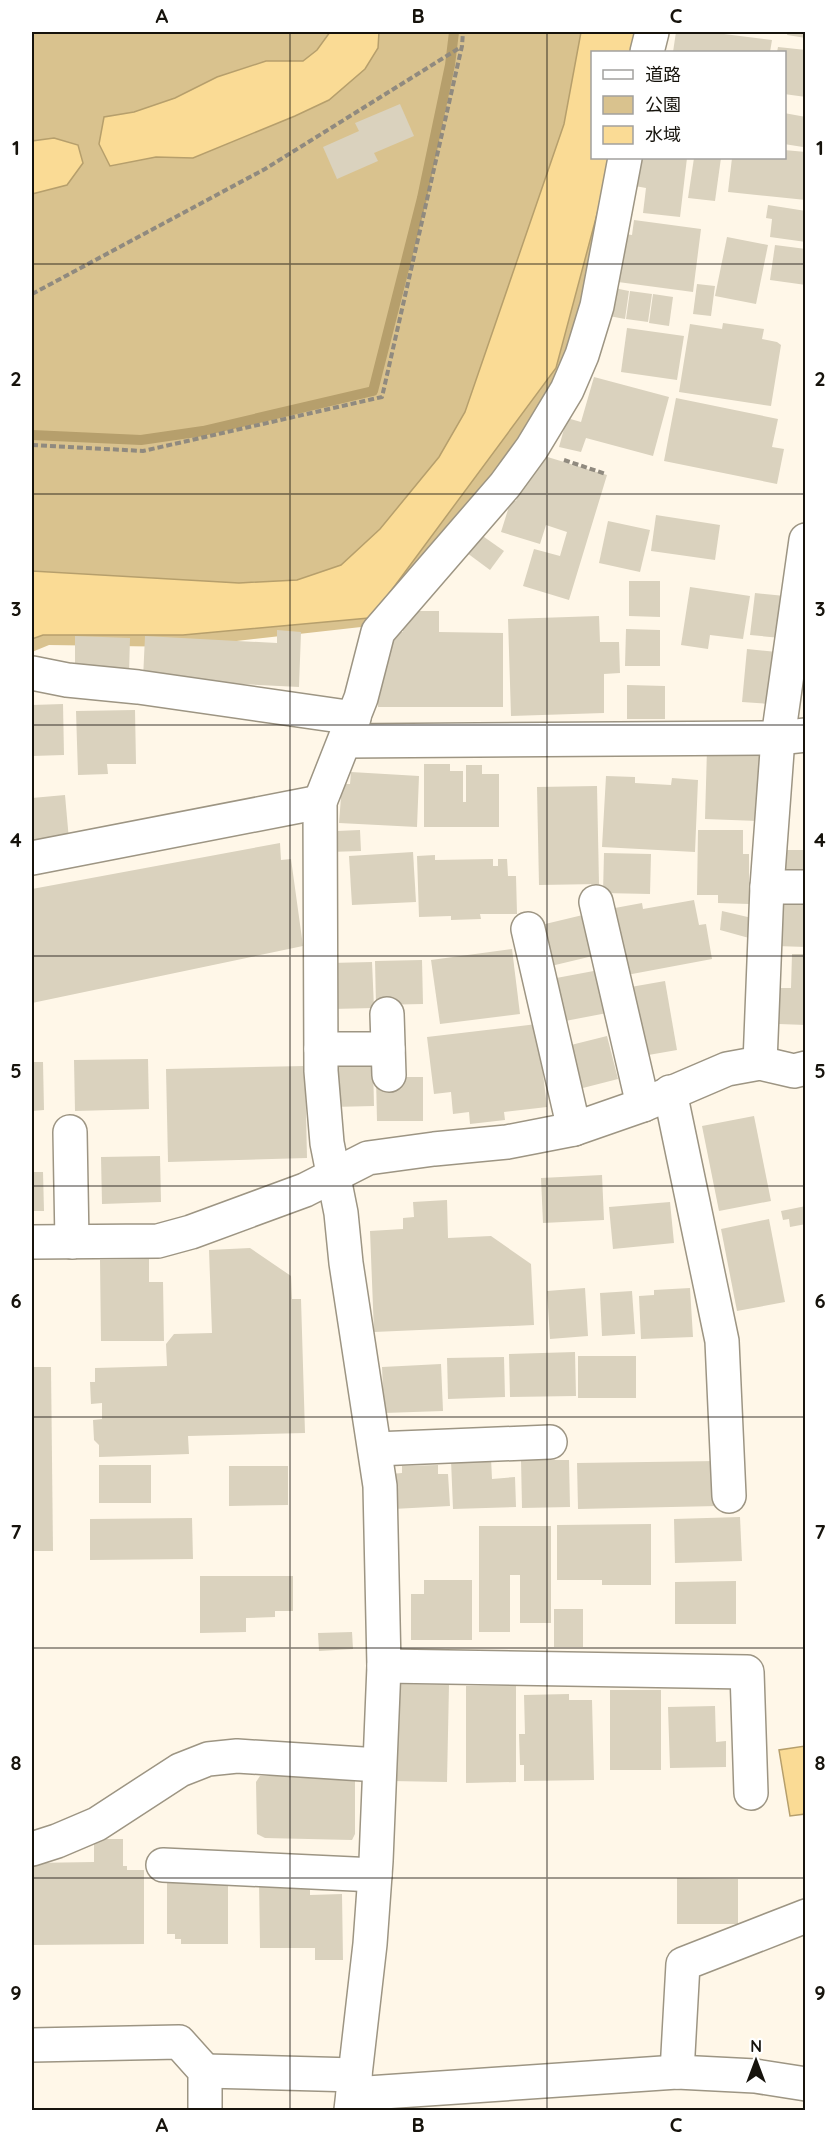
<svg xmlns="http://www.w3.org/2000/svg" width="837" height="2142" font-family="Quicksand,'Noto Sans JP',sans-serif">
<style>
.green{fill:#d9c28e}
.water{fill:#fadb95;stroke:#b69f6c;stroke-width:1.5}
.lines{fill:none;stroke-linecap:round;stroke-linejoin:round}
.stream{stroke:#b69f6c;stroke-width:10}
.building{fill:#dad2be}
.street-casing{stroke:#9d9583;stroke-width:36}
.path{stroke:#908a7f;stroke-width:4;stroke-dasharray:6 3;stroke-linecap:butt}
.street{stroke:#fff;stroke-width:33}
.grid{fill:none;stroke:#16130c;stroke-width:1.5;stroke-opacity:0.55}
.neatline{fill:none;stroke:#16130c;stroke-width:2}
.grid-label{font-size:20px;text-anchor:middle;font-weight:bold;fill:#16130c}
</style>
<rect width="100%" height="100%" fill="#fff7e8"/>
<path class="green" d="M32 32H650L592 52V158H624L569 370 475 513 370 626 184 647 49 645 32 652Z"/>
<g class="water">
<path d="M330 32H379L378 48 365 69 329 100 295 116 193 158 156 157 110 166 99 144 104 117 134 112 175 98 217 77 266 61H303L317 50Z"/>
<path d="M581 32H638L633 52H592V158H612L556 368 388 595 369 618 183 635H43L32 639V571L239 583 297 580 341 565 380 529 439 457 465 412 564 124Z"/>
<path d="M54 138 78 145 83 163 67 185 32 194V141Z"/>
<path d="M805 1746V1814L790 1816 779 1750Z"/>
</g>
<g class="lines">
<path class="stream" d="M32 435 141 440 203 431 373 391 422 198 450 65 454 32"/>
</g>
<g class="building">
<path d="M676 32H708L772 40 770 52H673Z"/>
<path d="M788 32H806V38L787 35Z"/>
<path d="M778 47 806 50V97L784 94V52H777Z"/>
<path d="M400 104 414 136 374 153 378 161 337 179 323 147 359 131 355 123Z"/>
<path d="M784 113 806 117 803 147 784 144Z"/>
<path d="M784 150 806 152V200L728 192 732 158H784Z"/>
<path d="M638 158H687L680 217 643 213 646 188 635 186Z"/>
<path d="M694 158H721L715 201 688 198Z"/>
<path d="M768 205 806 211V242L770 237 772 219 766 218Z"/>
<path d="M634 220 701 229 693 292 618 282 625 234 632 235Z"/>
<path d="M727 237 768 245 756 304 715 296Z"/>
<path d="M775 245 806 249V285L770 280Z"/>
<path d="M697 284 715 286 711 316 693 314Z"/>
<path d="M614 288 629 291 625 319 609 316Z"/>
<path d="M630 291 652 294 648 322 626 319Z"/>
<path d="M653 294 673 297 669 326 649 323Z"/>
<path d="M723 323 764 329 762 339 777 342 781 345 771 406 679 392 690 324 722 329Z"/>
<path d="M627 328 684 336 677 380 621 372Z"/>
<path d="M594 377 669 397 653 456 586 438 581 452 559 447 567 418 581 422Z"/>
<path d="M676 398 778 419 772 447 784 449 777 484 664 461Z"/>
<path d="M531 452 607 475 569 600 523 586 534 549 560 556 567 532 546 525 540 544 501 532 511 500 516 501Z"/>
<path d="M656 515 720 525 715 560 651 551Z"/>
<path d="M608 521 650 530 640 572 599 563Z"/>
<path d="M477 532 504 551 490 570 463 550Z"/>
<path d="M629 581H660V617L629 616Z"/>
<path d="M690 587 750 596 743 639 710 635 708 649 681 645Z"/>
<path d="M755 593 785 596 781 638 750 635Z"/>
<path d="M403 611H439V632L503 633V707H378V667L386 632H403Z"/>
<path d="M599 616 600 642H619L620 673 604 674V713L511 716 508 619Z"/>
<path d="M626 629 660 630V666H625Z"/>
<path d="M277 630 301 632 299 687 143 679 145 636 277 643Z"/>
<path d="M75 636 130 638 129 674 75 673Z"/>
<path d="M747 649 777 652 771 704 742 702Z"/>
<path d="M627 685 665 686V719H627Z"/>
<path d="M63 704 64 755 32 756V705Z"/>
<path d="M135 710 136 764H107L108 774 78 775 76 711Z"/>
<path d="M707 749 761 751 758 821 705 819Z"/>
<path d="M424 764H450V771H463V802H466V765H482V774H499V827H424Z"/>
<path d="M351 772 419 776 417 827 339 823 342 784H350Z"/>
<path d="M606 776 635 777V783L671 785 672 778 698 780 695 852 602 847Z"/>
<path d="M597 786 599 884 539 885 537 787Z"/>
<path d="M65 795 69 840 32 844V798Z"/>
<path d="M327 823H337V831L360 830 361 851 328 852Z"/>
<path d="M698 830H743V854H749V904L718 903V895H697Z"/>
<path d="M280 843 281 860 291 859 303 946 32 1003V889Z"/>
<rect x="781" y="850" width="25" height="27"/>
<path d="M413 852 416 902 352 905 349 856Z"/>
<path d="M604 853 651 854 650 894 603 893Z"/>
<path d="M435 855V860L493 859V866H498V859H507L508 876H516L517 914H480L481 919 451 920V916L419 917 417 856Z"/>
<path d="M694 900 699 925 706 924 712 959 616 977 604 910 642 903 643 909Z"/>
<path d="M776 902H806V947L776 946Z"/>
<path d="M722 911 752 918 749 938 720 930Z"/>
<path d="M587 914 597 955 551 966 541 925Z"/>
<path d="M512 949 520 1014 440 1024 431 960Z"/>
<path d="M792 954H806V1025L779 1024 780 988H791Z"/>
<path d="M422 960 423 1004 376 1005 375 961Z"/>
<path d="M372 962 374 1008 332 1009 330 963Z"/>
<path d="M599 970 607 1013 560 1022 551 979Z"/>
<path d="M665 981 677 1050 637 1057 625 988Z"/>
<path d="M537 1024 547 1107 504 1112 505 1120 470 1124 469 1112 453 1114 451 1092 434 1094 427 1037Z"/>
<path d="M607 1036 618 1079 575 1090 563 1047Z"/>
<path d="M148 1059 149 1109 75 1111 74 1060Z"/>
<path d="M32 1062H43L44 1110 32 1111Z"/>
<path d="M373 1064 374 1106 332 1107 331 1065Z"/>
<path d="M305 1066 307 1158 168 1162 166 1069Z"/>
<path d="M376 1077H423V1121H377Z"/>
<path d="M754 1116 771 1201 719 1211 702 1126Z"/>
<path d="M160 1156 161 1202 102 1204 101 1157Z"/>
<path d="M32 1172H43L44 1211H32Z"/>
<path d="M602 1175 604 1220 543 1223 541 1178Z"/>
<path d="M447 1200 448 1238 491 1236 531 1264 534 1325 374 1332 370 1231 403 1229V1218L414 1217 413 1202Z"/>
<path d="M670 1202 674 1243 613 1249 609 1207Z"/>
<path d="M806 1206V1224L790 1227 789 1219 783 1220 781 1211Z"/>
<path d="M769 1219 785 1302 737 1311 721 1229Z"/>
<path d="M250 1248 291 1276 292 1299H301L305 1433 188 1436 189 1454 99 1457V1445L94 1440 93 1420 102 1419V1403L91 1404 90 1382H95V1368L167 1366 166 1344 174 1334 212 1333 209 1250Z"/>
<path d="M149 1259V1282H163L164 1341H101L100 1260Z"/>
<path d="M585 1288 588 1336 550 1339 547 1291Z"/>
<path d="M690 1288 693 1337 641 1339 639 1296 654 1295V1290Z"/>
<path d="M632 1291 635 1334 602 1336 600 1293Z"/>
<path d="M575 1352 576 1396 510 1397 509 1354Z"/>
<rect x="578" y="1356" width="58" height="42"/>
<path d="M504 1357 505 1397 448 1399 447 1358Z"/>
<path d="M441 1364 443 1411 384 1413 382 1367Z"/>
<path d="M32 1367H51L53 1551H32Z"/>
<path d="M491 1458 492 1479 515 1477 516 1507 453 1509 451 1460Z"/>
<path d="M521 1460H569L570 1507 522 1508Z"/>
<path d="M717 1461 718 1506 578 1509 577 1463Z"/>
<rect x="99" y="1465" width="52" height="38"/>
<path d="M438 1465V1474H448L450 1506 393 1509 391 1474 402 1473V1466Z"/>
<path d="M229 1466H288V1505L229 1506Z"/>
<path d="M740 1517 742 1561 675 1563 674 1519Z"/>
<path d="M192 1518 193 1559 90 1560V1519Z"/>
<path d="M651 1524V1585H602V1580H557V1525Z"/>
<path d="M479 1526H551V1623H520V1575H510V1632H479Z"/>
<path d="M200 1576H293V1611H275V1617L246 1618V1632L200 1633Z"/>
<path d="M424 1580H472V1640H411V1594H424Z"/>
<path d="M736 1581V1624H675V1582Z"/>
<rect x="554" y="1609" width="29" height="38"/>
<path d="M352 1632 353 1649 319 1651 318 1633Z"/>
<path d="M392 1684 449 1685 447 1782 391 1781Z"/>
<path d="M466 1686H516V1782L466 1783Z"/>
<rect x="610" y="1690" width="51" height="80"/>
<path d="M569 1694V1700H592L594 1780 524 1781V1765H520L519 1734H525L524 1695Z"/>
<path d="M715 1706 716 1742 726 1741V1767L670 1768 668 1707Z"/>
<path d="M273 1762 355 1778V1834L352 1840 265 1838 257 1834 256 1782 260 1776H274Z"/>
<path d="M94 1839H123V1866H127V1870H144V1944L32 1945V1863L94 1862Z"/>
<path d="M677 1878 738 1879V1924H677Z"/>
<path d="M302 1880 303 1888H310V1895L342 1894 343 1960H315V1948H260L259 1881Z"/>
<path d="M167 1882H228V1944H181V1939H175V1934H167Z"/>
</g>
<g class="lines">
<defs>
<g id="street">
<path d="M647 52 652 32"/>
<path d="M32 673 67 680 138 687 354 718"/>
<path d="M345 741 778 738 806 735"/>
<path d="M32 858 320 802"/>
<path d="M767 887H806"/>
<path d="M596 902 643 1105"/>
<path d="M528 929 574 1129"/>
<path d="M387 1014 389 1075"/>
<path d="M321 1049H388"/>
<path d="M760 1063 767 887 778 738 806 540"/>
<path d="M670 1092 722 1341 729 1496"/>
<path d="M70 1132 72 1242"/>
<path d="M32 1242 158 1241 191 1232 305 1190 368 1158 434 1149 507 1142 574 1129 643 1105 727 1069 760 1063 794 1071 806 1068"/>
<path d="M375 1449 550 1442"/>
<path d="M384 1666 747 1672 751 1793"/>
<path d="M32 1849 57 1841 97 1824 180 1770 208 1759 237 1756 379 1765"/>
<path d="M163 1865 375 1875"/>
<path d="M32 2045 179 2042 205 2071V2110"/>
<path d="M205 2071 355 2075"/>
<path d="M677 2072 683 1964 806 1916"/>
<path d="M353 2094 677 2072 755 2076 806 2084"/>
<path d="M351 2110 370 1944 376 1861 384 1666 380 1486 346 1263 341 1213 327 1143 321 1071 320 802 361 698 378 632 505 485 532 448 567 390 582 355 597 306 625 158"/>
</g>
</defs>
<use href="#street" class="street-casing"/>
<g class="path">
<path d="M32 294 265 169 461 47"/>
<path d="M32 445 143 451 382 397 462 46 463 32"/>
<path d="M564 460 606 474"/>
</g>
<use href="#street" class="street"/>
</g>
<path class="grid" d="M290 32V2110M547 32V2110M32 264H806M32 494H806M32 725H806M32 956H806M32 1186H806M32 1417H806M32 1648H806M32 1878H806"/>
<rect width="837" height="2142" fill="none" stroke="#ffffff" stroke-width="66"/>
<rect x="591" y="51" width="195" height="108" fill="#ffffff" stroke="#a2a19e" stroke-width="1.5"/>
<rect x="603" y="70" width="30" height="9" fill="#ffffff" stroke="#a2a19e" stroke-width="1.5"/>
<text x="645" y="81" font-size="18" fill="#16130c">道路</text>
<rect x="603" y="96" width="30" height="18" fill="#d9c28e" stroke="#a2a19e" stroke-width="1.5"/>
<text x="645" y="111" font-size="18" fill="#16130c">公園</text>
<rect x="603" y="126" width="30" height="18" fill="#fadb95" stroke="#a2a19e" stroke-width="1.5"/>
<text x="645" y="141" font-size="18" fill="#16130c">水域</text>
<g transform="translate(756 2061)" stroke="#ffffff" stroke-width="4.5" paint-order="stroke">
<path d="M0-4.5L10 22L0 15L-10 22Z" fill="#16130c"/>
<text y="-9" font-size="16" font-weight="bold" text-anchor="middle" fill="#16130c">N</text>
</g>
<rect x="33" y="33" width="771" height="2076" class="neatline"/>
<g class="grid-label">
<text x="162" y="23">A</text>
<text x="418" y="23">B</text>
<text x="676" y="23">C</text>
<text x="16" y="155">1</text>
<text x="820" y="155">1</text>
<text x="16" y="386">2</text>
<text x="820" y="386">2</text>
<text x="16" y="616">3</text>
<text x="820" y="616">3</text>
<text x="16" y="847">4</text>
<text x="820" y="847">4</text>
<text x="16" y="1078">5</text>
<text x="820" y="1078">5</text>
<text x="16" y="1308">6</text>
<text x="820" y="1308">6</text>
<text x="16" y="1539">7</text>
<text x="820" y="1539">7</text>
<text x="16" y="1770">8</text>
<text x="820" y="1770">8</text>
<text x="16" y="2000">9</text>
<text x="820" y="2000">9</text>
<text x="162" y="2132">A</text>
<text x="418" y="2132">B</text>
<text x="676" y="2132">C</text>
</g>
</svg>
